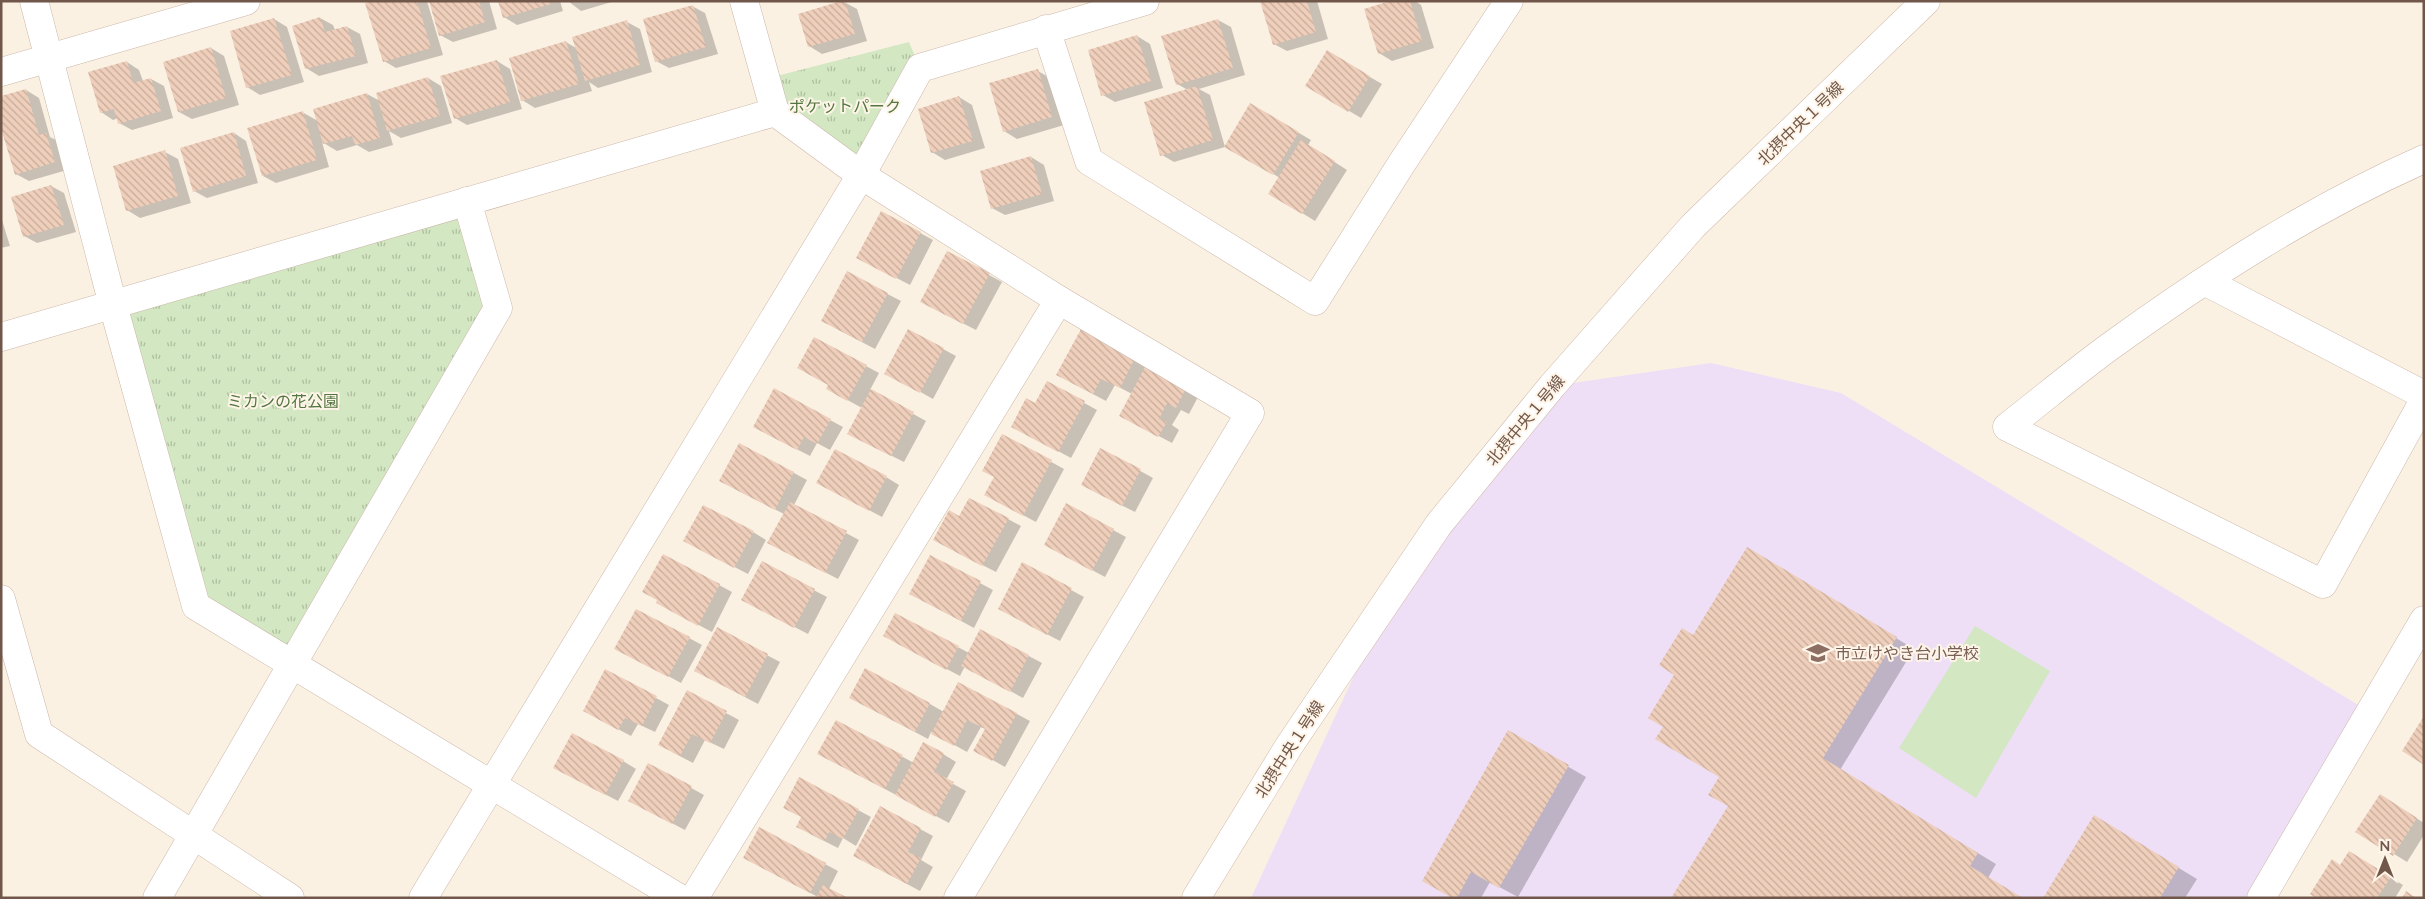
<svg xmlns="http://www.w3.org/2000/svg" width="2425" height="899" font-family="Lato,'Noto Sans JP',sans-serif">
<style>
.education{fill:#eedff7}
.park{fill:url(#park-tufts)}
.pitch{fill:#d2e7c2}
.shadow{fill:#0003}
.building{fill:url(#building-back-hatch)}
.lines{fill:none;stroke-linecap:round;stroke-linejoin:round}
.street-casing{stroke:#cbb8aa;stroke-width:29}
.secondary-casing{stroke:#d0baaa;stroke-width:29}
.street{stroke:#fff;stroke-width:28}
.secondary{stroke:#fff;stroke-width:28}
.labels{text-anchor:middle;stroke-width:4;stroke-linejoin:round;paint-order:stroke}
.park-label{font-size:16px;fill:#547742;stroke:#fef5e8}
.street-label{font-size:16px;fill:#71574a;stroke:#fef5e8}
.education-label{font-size:16px;fill:#785e54;stroke:#fef5e8;text-anchor:start}
</style>
<defs>
<pattern id="park-tufts" width="24" height="20" patternUnits="userSpaceOnUse" patternTransform="scale(1.25)"><rect width="24" height="20" fill="#d2e7c2"/><path d="M3 7l-1-3M5 7V3M7 7l1-3M15 17l-1-3M17 17v-4M19 17l1-3" fill="none" stroke="#afbea0"/></pattern>
<pattern id="building-back-hatch" width="6" height="6" patternUnits="userSpaceOnUse" patternTransform="scale(1.25)"><rect width="6" height="6" fill="#efcfbb"/><path d="M-1 5l2 2M0 0l6 6M5-1l2 2" fill="none" stroke="#c6ab9a"/></pattern>
</defs>
<rect width="100%" height="100%" fill="#fbf1e3"/>
<path class="education" d="M1711 363 1841 393 2370 712 2261 898H1251L1392 594 1552 386Z"/>
<g class="park">
<path d="M909 42 920 68 861 175 775 112 765 79Z"/>
<path d="M467 201 498 308 291 664 196 606 113 305Z"/>
</g>
<path class="pitch" d="M1975 626 2050 671 1976 798 1899 748Z"/>
<g class="shadow">
<path d="M377 1H427L443 55 396 68 384 61Z"/>
<path d="M430 1H489L497 29 453 42 440 35Z"/>
<path d="M499 1H560L563 11 517 25 504 17Z"/>
<path d="M568 1H615L581 11Z"/>
<path d="M1261 1H1317L1328 39 1287 51 1274 44Z"/>
<path d="M1395 1H1415L1421 5 1434 48 1392 61 1379 53Z"/>
<path d="M844 2 857 9 867 41 822 54 809 46Z"/>
<path d="M692 6 705 13 718 54 669 68 656 61Z"/>
<path d="M320 18 333 25 335 30 347 27 360 34 368 63 319 76 306 68Z"/>
<path d="M274 19 287 27 304 82 260 95 247 87Z"/>
<path d="M1218 20 1231 27 1245 75 1199 89 1210 95 1225 147 1174 162 1162 155 1188 90 1177 84Z"/>
<path d="M627 22 640 29 652 72 598 88 589 82 592 91 535 108 522 100 566 42 576 48Z"/>
<path d="M1137 36 1150 44 1163 88 1115 102 1103 95Z"/>
<path d="M211 48 224 56 239 105 192 119 179 112Z"/>
<path d="M1327 52 1382 84 1361 118 1307 86Z"/>
<path d="M497 61 510 69 522 109 467 125 455 118Z"/>
<path d="M127 62 139 70 143 81 151 79 164 86 173 118 132 130 119 123 118 118 113 120 101 112Z"/>
<path d="M1038 71 1050 78 1064 125 1017 139 1004 131Z"/>
<path d="M428 78 441 86 452 123 401 138 389 131 393 145 369 152 357 145 337 151 322 142 329 167 276 183 263 176 302 112 318 121 367 94 380 101Z"/>
<path d="M26 90 39 98 50 137 58 141 67 170 29 181 16 174Z"/>
<path d="M959 97 972 105 985 148 945 160 932 152Z"/>
<path d="M1251 105 1311 140 1308 145 1347 170 1315 221 1270 193 1280 178 1226 146Z"/>
<path d="M234 133 246 141 258 183 207 198 194 191Z"/>
<path d="M165 152 178 159 191 203 140 218 127 210Z"/>
<path d="M1031 157 1044 165 1054 201 1005 215 992 208Z"/>
<path d="M51 186 64 193 76 232 37 243 24 236 13 198Z"/>
<path d="M882 212 933 240 910 285 870 264Z"/>
<path d="M1 217 10 246 1 248Z"/>
<path d="M948 253 1002 282 976 330 935 309Z"/>
<path d="M847 273 901 301 875 349 835 328Z"/>
<path d="M943 349 956 356 933 399 899 380Z"/>
<path d="M1135 359 1198 397 1189 414 1181 410 1172 425 1179 430 1172 443 1134 423 1132 394 1115 385 1106 401 1070 382Z"/>
<path d="M866 366 879 373 870 390 926 421 904 462 862 441V408L840 396Z"/>
<path d="M1048 383 1097 410 1071 458 1026 434 1036 405Z"/>
<path d="M830 420 843 427 830 450 817 443 810 456 767 434Z"/>
<path d="M1003 435 1064 469 1036 522 998 502Z"/>
<path d="M740 444 807 480 794 505 859 540 838 579 782 550 784 514 733 488Z"/>
<path d="M1101 449 1153 478 1135 512 1095 492Z"/>
<path d="M886 477 899 485 882 517 831 490Z"/>
<path d="M960 518 1008 519 1021 526 996 572 947 547Z"/>
<path d="M1113 530 1126 537 1105 577 1058 552Z"/>
<path d="M753 532 766 540 748 574 698 548Z"/>
<path d="M663 555 732 592 712 632 670 610Z"/>
<path d="M931 557 993 590 974 628 924 601Z"/>
<path d="M1766 559 1914 649 1840 770 1996 864 1988 878 1729 806 1720 777 1665 727 1676 674 1694 637Z"/>
<path d="M762 563 827 597 808 634 756 607Z"/>
<path d="M1071 590 1084 597 1060 641 1012 616Z"/>
<path d="M896 614 969 653 981 631 1042 663 1023 698 965 666 960 676 897 643Z"/>
<path d="M718 629 780 662 758 704 709 678Z"/>
<path d="M689 638 702 645 681 683 629 655Z"/>
<path d="M606 671 669 705 655 732 638 724 631 736 597 718Z"/>
<path d="M959 683 1030 721 1005 767 975 750 986 729 981 727 967 752 931 732 928 739 864 705 930 704 944 712Z"/>
<path d="M687 692 739 720 724 749 705 740 693 763 672 752Z"/>
<path d="M836 721 914 763 943 754 956 762 946 780 966 791 949 823 832 761Z"/>
<path d="M1508 732 1586 777 1518 897 1490 882 1481 898H1454Z"/>
<path d="M623 761 636 769 618 801 568 775Z"/>
<path d="M649 765 704 795 685 830 643 808Z"/>
<path d="M800 779 871 817 856 846 843 838 838 848 810 834 803 817Z"/>
<path d="M2393 803 2424 823V835L2407 862 2357 831Z"/>
<path d="M2112 828 2197 879 2185 898H2044Z"/>
<path d="M760 829 838 871 829 889 818 897 757 865Z"/>
<path d="M920 829 933 836 921 860 933 867 920 891 868 863Z"/>
<path d="M2362 860 2403 885 2395 898H2318Z"/>
</g>
<g class="building">
<path d="M373 1H417L431 48 383 62 365 3Z"/>
<path d="M429 1H479L485 22 439 36Z"/>
<path d="M498 1H550L551 4 503 18Z"/>
<path d="M841 1H845L855 34 808 47 798 14Z"/>
<path d="M1260 1H1307L1316 32 1273 45Z"/>
<path d="M1390 1H1410L1422 41 1378 54 1364 9Z"/>
<path d="M693 5 706 47 655 62 643 19Z"/>
<path d="M320 17 325 32 347 26 356 56 305 69 292 26Z"/>
<path d="M274 18 292 75 246 88 230 31Z"/>
<path d="M1218 19 1233 68 1176 85 1161 36Z"/>
<path d="M627 20 640 65 585 81 572 37Z"/>
<path d="M1137 35 1151 81 1101 96 1088 50Z"/>
<path d="M566 41 579 84 521 101 509 58Z"/>
<path d="M211 47 226 98 178 112 163 62Z"/>
<path d="M1327 50 1370 76 1348 112 1305 86Z"/>
<path d="M497 60 510 102 454 119 440 76Z"/>
<path d="M127 61 133 83 151 78 161 111 118 124 114 109 100 113 88 72Z"/>
<path d="M1038 69 1052 117 1003 132 989 83Z"/>
<path d="M428 77 440 116 387 131 376 93Z"/>
<path d="M1197 86 1213 140 1160 156 1144 102Z"/>
<path d="M26 89 39 135 46 133 55 162 15 175 1 128V96Z"/>
<path d="M367 93 380 138 355 145 352 136 323 144 313 109Z"/>
<path d="M959 96 973 141 931 153 918 109Z"/>
<path d="M1250 103 1299 132 1273 175 1224 147Z"/>
<path d="M303 111 317 160 262 176 247 128Z"/>
<path d="M234 132 246 176 193 192 180 148Z"/>
<path d="M1301 140 1335 161 1302 214 1268 194Z"/>
<path d="M165 150 178 196 126 211 113 166Z"/>
<path d="M1031 156 1042 194 991 209 980 171Z"/>
<path d="M51 185 64 225 23 237 11 197Z"/>
<path d="M881 211 921 232 896 279 856 258Z"/>
<path d="M947 251 990 273 963 324 920 302Z"/>
<path d="M847 271 888 293 862 342 821 321Z"/>
<path d="M908 329 944 348 920 393 884 374Z"/>
<path d="M1081 329 1135 358 1120 388 1101 379 1093 394 1056 375Z"/>
<path d="M814 337 867 365 847 401 826 389 828 385 797 368Z"/>
<path d="M1145 367 1186 388 1176 408 1167 403 1159 419 1167 422 1158 437 1119 416Z"/>
<path d="M1047 381 1085 401 1058 452 1011 427 1026 398 1035 403Z"/>
<path d="M774 388 831 419 817 444 804 437 797 450 753 427Z"/>
<path d="M871 389 914 412 891 456 847 434Z"/>
<path d="M1002 434 1052 460 1023 516 984 495 994 477 982 471Z"/>
<path d="M739 443 794 472 775 510 719 481Z"/>
<path d="M1100 448 1141 469 1122 506 1081 485Z"/>
<path d="M835 449 887 476 869 511 816 483Z"/>
<path d="M969 498 1009 518 982 566 933 540 949 510 959 516Z"/>
<path d="M790 502 847 531 825 573 767 543Z"/>
<path d="M1066 503 1114 529 1092 571 1044 545Z"/>
<path d="M703 505 754 531 734 568 683 541Z"/>
<path d="M1747 547 1897 637 1823 758 1978 853 1970 866 2023 898H1671L1728 806 1708 795 1719 777 1655 739 1663 727 1648 718 1674 675 1659 665 1682 628 1693 635Z"/>
<path d="M663 554 720 584 698 626 656 603 657 600 642 592Z"/>
<path d="M930 555 981 581 961 621 909 594Z"/>
<path d="M762 561 815 589 794 628 741 600Z"/>
<path d="M1022 562 1072 588 1047 635 998 609Z"/>
<path d="M636 609 690 637 668 677 614 649Z"/>
<path d="M895 613 959 646 946 670 883 636Z"/>
<path d="M717 627 768 654 745 697 694 671Z"/>
<path d="M980 629 1029 655 1010 692 961 666Z"/>
<path d="M865 668 930 703 915 732 849 698Z"/>
<path d="M605 669 657 696 642 726 625 718 618 730 583 711Z"/>
<path d="M958 682 1017 713 992 761 973 751 985 729 967 720 954 746 931 734Z"/>
<path d="M687 690 727 711 710 743 692 734 680 756 658 745Z"/>
<path d="M2424 716V765L2402 751Z"/>
<path d="M836 720 903 755 885 789 817 754Z"/>
<path d="M1508 730 1569 765 1499 888 1471 872 1457 898H1452L1422 881Z"/>
<path d="M572 733 624 760 605 795 553 768Z"/>
<path d="M923 742 944 753 934 772 954 782 935 817 895 795Z"/>
<path d="M648 763 692 786 672 824 628 801Z"/>
<path d="M799 777 859 809 843 839 829 832 825 841 796 827 801 817 783 808Z"/>
<path d="M2380 794 2417 818 2393 856 2355 832Z"/>
<path d="M880 806 921 828 908 852 921 858 907 884 853 856Z"/>
<path d="M2094 815 2179 867 2160 898H2043Z"/>
<path d="M759 827 826 863 810 893 743 858Z"/>
<path d="M2349 851 2391 877 2377 898H2316L2310 894 2332 859 2340 865Z"/>
<path d="M823 885 848 898H816Z"/>
<path d="M2406 891 2416 898H2402Z"/>
</g>
<g class="lines">
<defs>
<g id="street">
<path d="M34 1 113 305 196 606 679 898"/>
<path d="M744 1 775 112 861 175 1059 300 1250 413 958 898"/>
<path d="M1046 29 1089 161 1315 301 1402 163 1509 1"/>
<path d="M1 72 246 1"/>
<path d="M2424 159C2313 208 2210 274 2112 345 2076 371 2042 400 2007 427L2323 584 2424 400"/>
<path d="M2206 282 2424 395"/>
<path d="M1 337 775 112"/>
<path d="M1 599 39 734 290 898"/>
<path d="M157 898 498 308 467 201"/>
<path d="M423 898 861 175 920 68 1145 1"/>
<path d="M694 898 1059 300"/>
<path d="M2261 898 2424 620"/>
</g>
<path id="secondary" d="M1196 898 1289 746 1439 524 1552 386 1693 226 1926 1"/>
</defs>
<use href="#street" class="street-casing"/>
<use href="#secondary" class="secondary-casing"/>
<use href="#street" class="street"/>
<use href="#secondary" class="secondary"/>
</g>
<defs>
<symbol id="school-bare" viewBox="-9 -9 18 18"><path d="M0-5L7-2L0 1L-7-2ZM-4 1L0 2.5L4 1V4Q0 6-4 4Z" fill="#8d6e63" stroke="#fef5e8" stroke-width="2.5" paint-order="stroke"/></symbol>
</defs>
<g fill-rule="evenodd">
<use href="#school-bare" x="1802" y="637" width="32" height="32"/>
</g>
<g class="labels">
<g class="park-label">
<text x="845" y="112">ポケットパーク</text>
<text x="283" y="407">ミカンの花公園</text>
</g>
<g class="street-label">
<text transform="translate(1800 123) rotate(-44)" y="6">北摂中央１号線</text>
<text transform="translate(1525 420) rotate(-50)" y="6">北摂中央１号線</text>
<text transform="translate(1289 749) rotate(-57)" y="6">北摂中央１号線</text>
</g>
<g class="education-label">
<text x="1835" y="659">市立けやき台小学校</text>
</g>
</g>
<rect width="2425" height="899" fill="none" stroke="#71574a" stroke-width="5"/>
<g transform="translate(2385 859)" stroke="#fef5e8" stroke-width="4" paint-order="stroke">
<path d="M0-4L9 19L0 12L-9 19Z" fill="#71574a"/>
<text y="-8" font-size="14" font-weight="bold" text-anchor="middle" fill="#71574a">N</text>
</g>
</svg>
